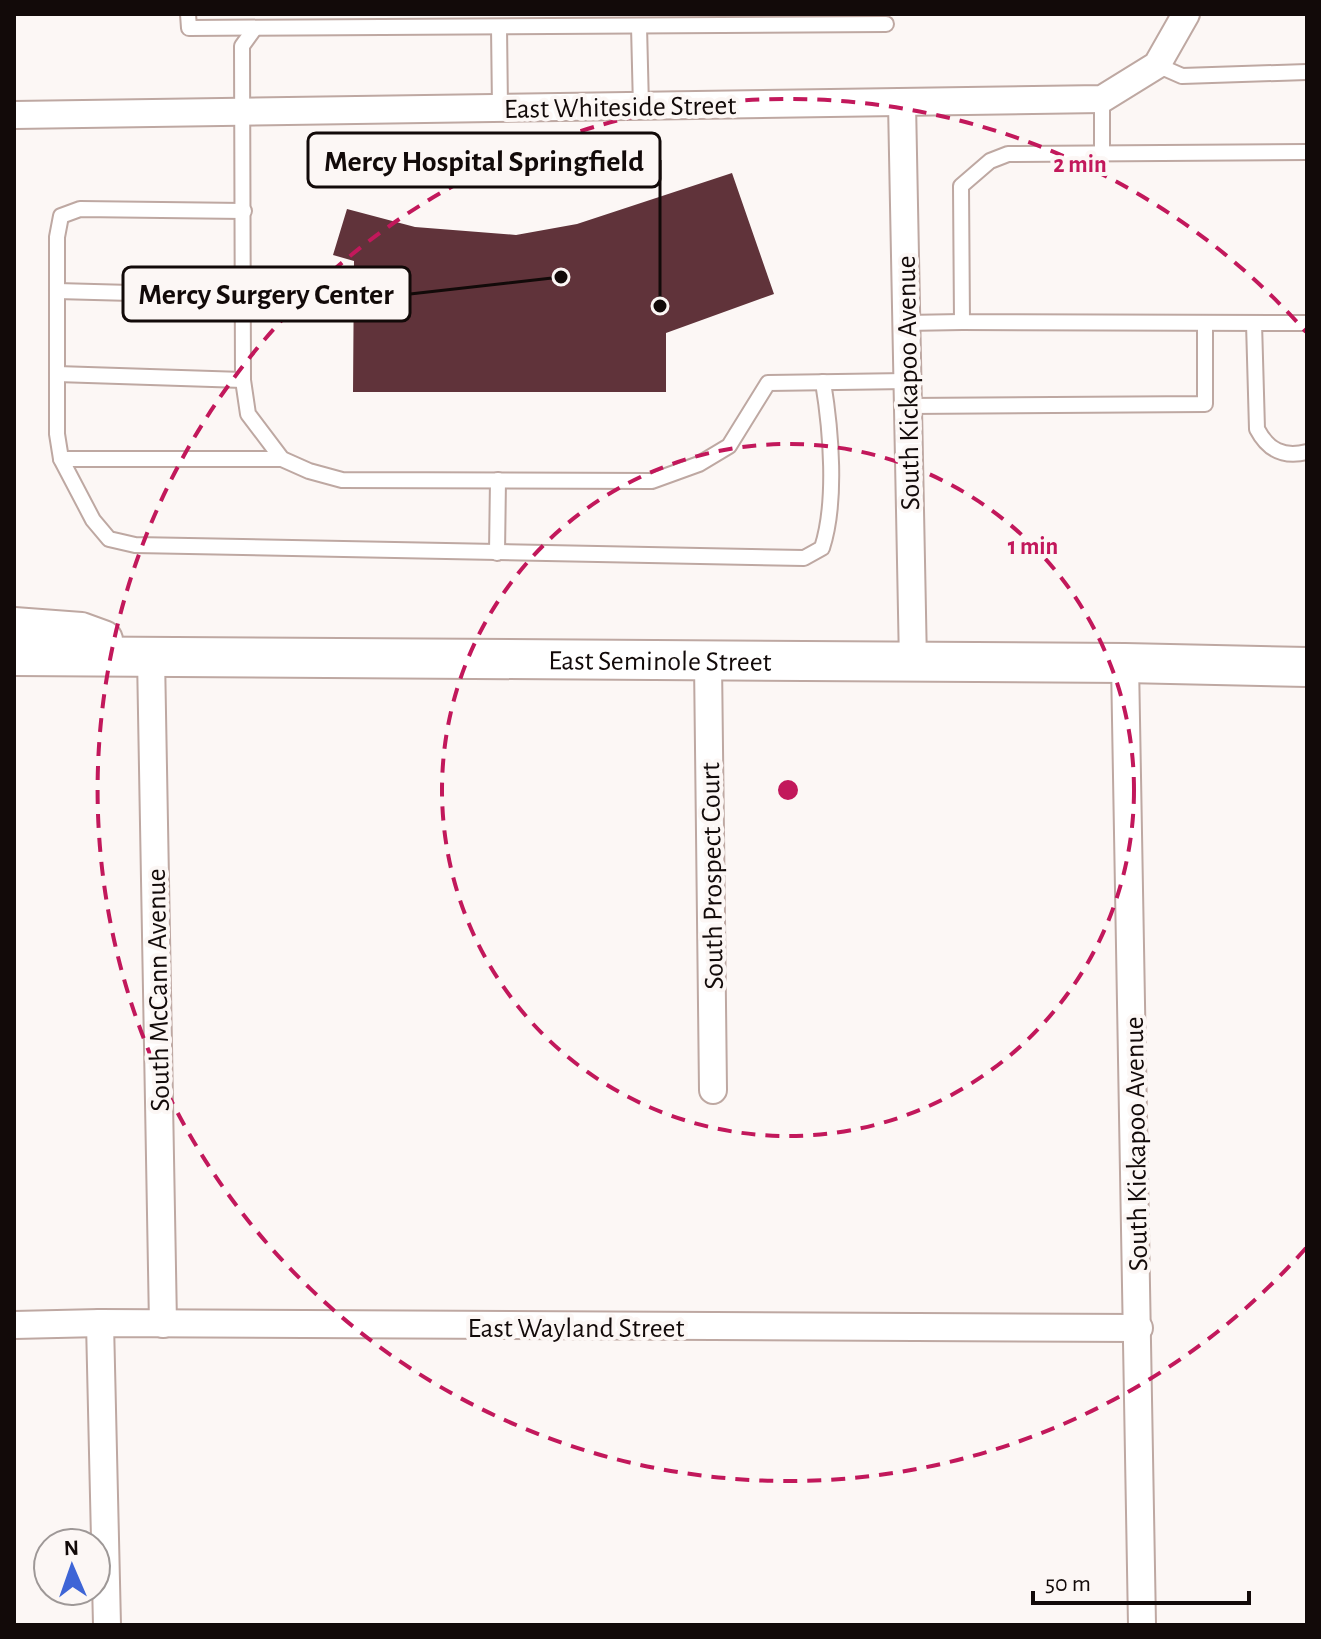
<svg xmlns="http://www.w3.org/2000/svg" width="1321" height="1639" font-family="'Alegreya Sans',sans-serif">
<style>
.building{fill:#60333a}
.lines{fill:none;stroke-linecap:round;stroke-linejoin:round}
.lane-casing{stroke:#bea8a2;stroke-width:18}
.street-casing{stroke:#bea8a2;stroke-width:30}
.secondary-casing{stroke:#bea8a2;stroke-width:42}
.lane{stroke:#fff;stroke-width:14}
.street{stroke:#fff;stroke-width:26}
.secondary{stroke:#fff;stroke-width:38}
.ring{fill:none;stroke:#c2185b;stroke-width:4;stroke-dasharray:14 10}
.labels{text-anchor:middle;stroke-width:8;stroke-linejoin:round;paint-order:stroke}
.street-label{font-size:28px;fill:#120a09;stroke:#fcf7f5}
.centre{fill:#c2185b;stroke:#fcf7f5;stroke-width:4}
.ring-label{font-size:24px;text-anchor:middle;font-weight:bold;fill:#c2185b;stroke:#fcf7f5;stroke-width:8;stroke-linejoin:round;paint-order:stroke}
.leader{fill:none;stroke:#120a09;stroke-width:3}
.callout-dot{fill:#120a09;stroke:#fcf7f5;stroke-width:3}
.callout{fill:#fcf7f5;stroke:#120a09;stroke-width:3}
.callout-label{font-size:30px;text-anchor:middle;font-weight:bold;fill:#120a09}
</style>
<rect width="100%" height="100%" fill="#fcf7f5"/>
<path class="building" d="M732 173 774 294 666 333V392H353L354 261 333 255 347 209 415 227 516 235 577 224Z"/>
<g class="lines">
<defs>
<g id="lane">
<path d="M188 14 189 28 886 24"/>
<path d="M639 26 641 107"/>
<path d="M499 27 500 108"/>
<path d="M255 28 242 46 243 380 248 414 282 459 309 471 342 480 652 481 699 464 729 446 768 383 907 381"/>
<path d="M1157 65 1182 76 1307 72"/>
<path d="M1307 152 1008 154 990 161 961 186 962 322 1307 323"/>
<path d="M1102 153V99"/>
<path d="M244 211 80 209 61 216 57 237V434L61 459 93 520 109 539 135 545 804 558 822 548C837 502 831 430 823 382"/>
<path d="M57 291 243 296"/>
<path d="M906 323 962 322"/>
<path d="M1254 323 1257 429C1268 450 1283 458 1307 452"/>
<path d="M57 374 243 380"/>
<path d="M908 406 1205 404V323"/>
<path d="M61 459H282"/>
<path d="M497 553 498 480"/>
</g>
<g id="street">
<path d="M902 103 913 663"/>
<path d="M14 115 1102 99 1157 65 1186 14"/>
<path d="M151 657 163 1324"/>
<path d="M708 662 713 1090"/>
<path d="M1125 663 1142 1625"/>
<path d="M100 1323 107 1625"/>
<path d="M14 1325 100 1323 1139 1328"/>
</g>
<g id="secondary">
<path d="M14 627 81 632 103 640"/>
<path id="s1" d="M14 656 1125 663 1307 667"/>
</g>
</defs>
<use href="#lane" class="lane-casing"/>
<use href="#street" class="street-casing"/>
<use href="#secondary" class="secondary-casing"/>
<use href="#lane" class="lane"/>
<use href="#street" class="street"/>
<use href="#secondary" class="secondary"/>
</g>
<g class="ring">
<circle cx="788" cy="790" r="346"/>
<path d="M1306 1248A691 691 0 1 1 1306 332"/>
</g>
<g class="labels">
<g class="street-label">
<text transform="translate(620 106) rotate(-1)" y="10">East Whiteside Street</text>
<text transform="translate(907 383) rotate(-91)" y="10">South Kickapoo Avenue</text>
<text dy="10" stroke="none"><textPath href="#s1" startOffset="646">East Seminole Street</textPath></text>
<text transform="translate(711 876) rotate(-91)" y="10">South Prospect Court</text>
<text transform="translate(157 990) rotate(-91)" y="10">South McCann Avenue</text>
<text transform="translate(1135 1144) rotate(-91)" y="10">South Kickapoo Avenue</text>
<text x="576" y="1337">East Wayland Street</text>
</g>
</g>
<circle cx="788" cy="790" r="12" class="centre"/>
<g class="ring-label">
<text x="1080" y="172">2 min</text>
<text x="1033" y="554">1 min</text>
</g>
<path class="leader" d="M660 306L660 160M561 277L410 294"/>
<g class="callout-dot">
<circle cx="660" cy="306" r="8"/>
<circle cx="561" cy="277" r="8"/>
</g>
<g class="callout">
<rect x="308" y="133" width="352" height="54" rx="8"/>
<rect x="123" y="267" width="287" height="54" rx="8"/>
</g>
<g class="callout-label">
<text x="484" y="171">Mercy Hospital Springfield</text>
<text x="266" y="304">Mercy Surgery Center</text>
</g>
<rect width="1321" height="1639" fill="none" stroke="#120a09" stroke-width="32"/>
<g transform="translate(72 1567) rotate(358)"><circle r="38" fill="#fcf7f5" stroke="#9e9897" stroke-width="2"/>
<path d="M0-6L14 30L0 20L-14 30Z" fill="#3e65d6"/>
<text y="-12" font-size="22" font-weight="bold" text-anchor="middle" fill="#120a09">N</text>
</g>
<path d="M1033 1591v12h216v-12" fill="none" stroke="#120a09" stroke-width="4"/>
<text x="1045" y="1591" font-size="24" fill="#120a09" stroke="#fcf7f5" stroke-width="6" paint-order="stroke">50 m</text>
</svg>
